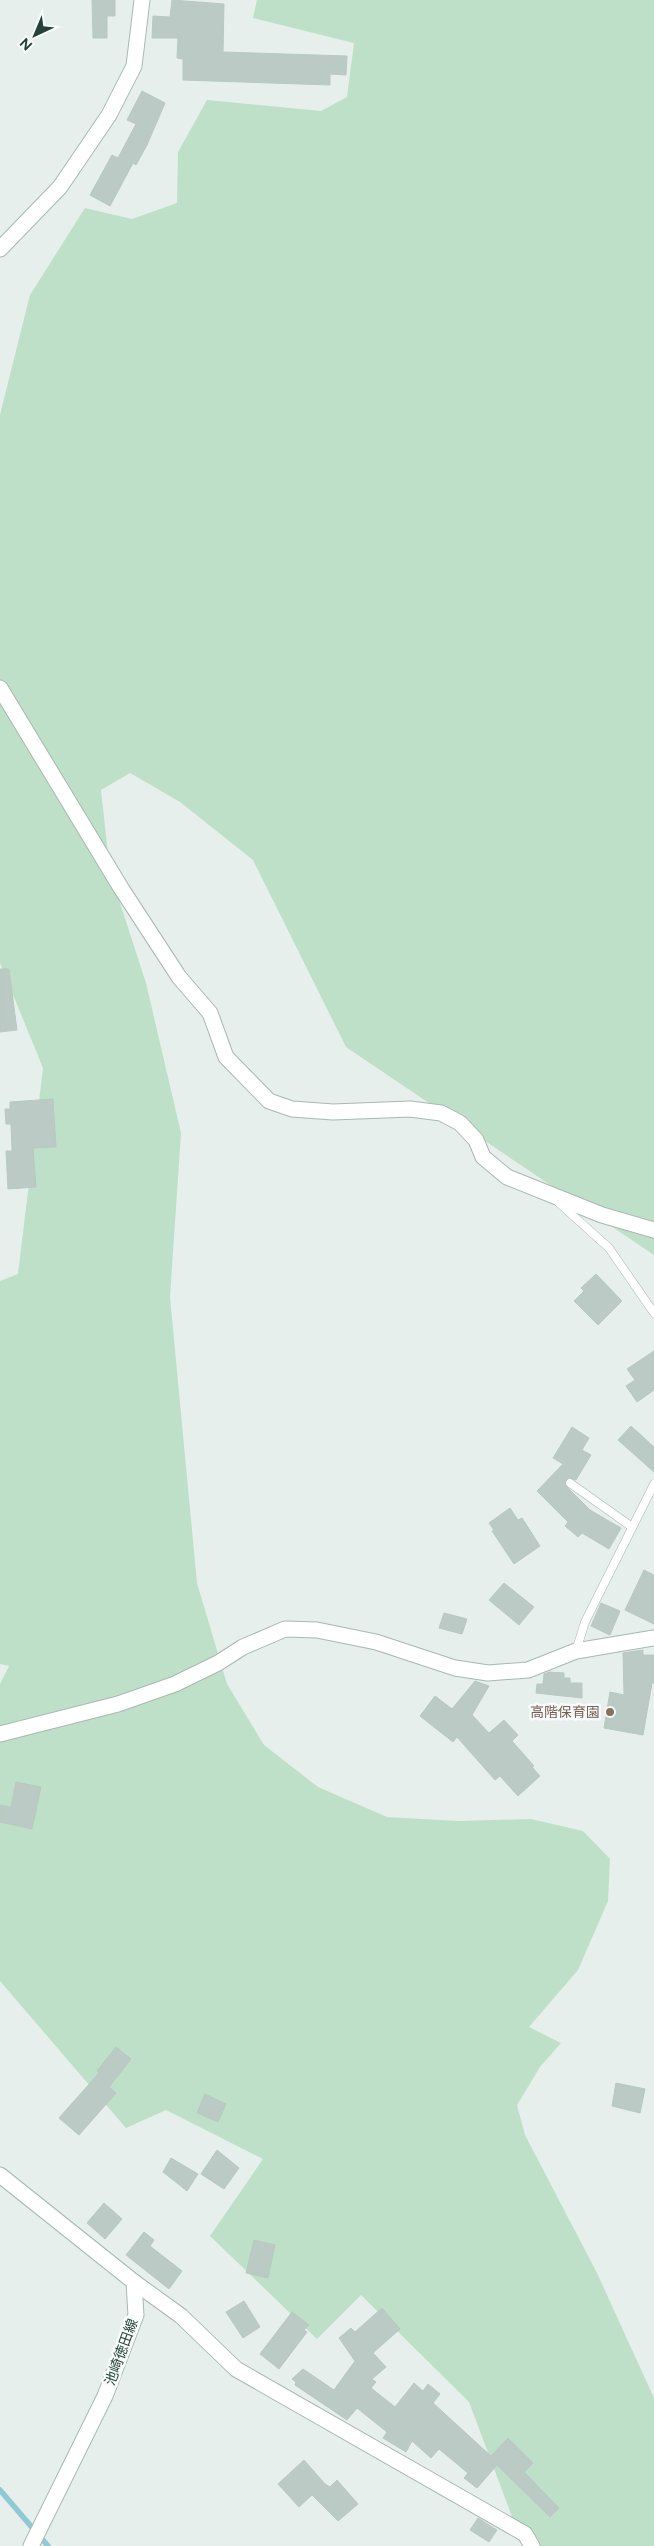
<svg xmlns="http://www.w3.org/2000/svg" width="654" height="2546" font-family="Figtree,'Noto Sans JP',sans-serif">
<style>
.green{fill:#bfe0c8}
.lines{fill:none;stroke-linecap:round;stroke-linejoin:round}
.stream{stroke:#8ec9d4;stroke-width:5.5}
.building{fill:#bbcac4;stroke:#b8c9c2}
.lane-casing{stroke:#a8b8b2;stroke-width:9}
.street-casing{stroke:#a8b8b2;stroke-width:17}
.secondary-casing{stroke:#a4bbb3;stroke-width:17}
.lane{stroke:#fff;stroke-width:8}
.street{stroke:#fff;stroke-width:15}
.secondary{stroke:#fff;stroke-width:15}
.education-dot{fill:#8d6e63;stroke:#f7fbf9;stroke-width:2}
.labels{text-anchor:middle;stroke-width:5;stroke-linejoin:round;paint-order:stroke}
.education-label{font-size:14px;fill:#785e54;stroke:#f7fbf9;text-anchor:end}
.street-label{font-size:14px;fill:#24423a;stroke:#f7fbf9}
</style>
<rect width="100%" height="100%" fill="#e6efeb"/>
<path class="green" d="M257 0H654V1255L346 1047 253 860 180 802 130 773 101 790 110 872 146 983 181 1133 170 1297 197 1583 227 1684 264 1745 318 1787 387 1817 458 1821 531 1819 583 1831 610 1859 608 1901 578 1970 529 2027 561 2043 540 2067 517 2105 525 2135 597 2273 654 2398V2546H523L469 2402 361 2295 317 2339 210 2236 263 2159 166 2110 126 2128 0 1981V1684L9 1666 0 1664V1281L18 1274 43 1068 0 963V415L30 295 85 208 132 219 177 203 178 152 207 100 321 111 347 97 354 43 253 18Z"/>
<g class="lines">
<path class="stream" d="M0 2490 48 2546"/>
</g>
<g class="building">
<path d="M92 0H115V16H107V38H93Z"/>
<path d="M172 0 224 4 223 52 347 56 346 75 330 74V85L183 80V59L177 58 178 38H152L153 16 170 17Z"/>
<path d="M142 91 165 103 147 145 136 165 133 163 110 206 90 195 112 155 118 158 136 124 127 120Z"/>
<path d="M0 969H9L17 1030 0 1032Z"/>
<path d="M53 1099 56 1147 33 1148 36 1187 8 1189 6 1151H12L11 1124H6L5 1109H10V1102Z"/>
<path d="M596 1274 622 1301 598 1325 574 1301 584 1291 581 1288Z"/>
<path d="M654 1351V1390L637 1402 626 1386 635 1380 627 1369Z"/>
<path d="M631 1426 654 1447V1472L618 1440Z"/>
<path d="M572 1427 589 1438 582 1450 591 1455 576 1480 568 1478 565 1485 590 1510 621 1528 609 1549 582 1533 578 1537 565 1526 568 1522 537 1491 563 1464 553 1458Z"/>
<path d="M510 1508 518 1520 522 1518 540 1546 514 1564 492 1531 494 1530 489 1523Z"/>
<path d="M644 1570 654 1575V1624L625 1610Z"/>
<path d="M504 1583 534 1607 519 1625 489 1600Z"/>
<path d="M601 1603 620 1611 610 1635 591 1626Z"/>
<path d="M444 1613 467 1619 462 1634 439 1628Z"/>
<path d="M643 1650V1655H654V1683H652L643 1735 604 1728 610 1692 624 1695 623 1653Z"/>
<path d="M549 1672 564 1673V1678H570V1683H582V1698L536 1693 537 1684H543L544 1674Z"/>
<path d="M475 1681 489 1686 472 1715 489 1733 504 1720 518 1735 512 1741 534 1766 532 1767 540 1776 518 1796 500 1776 495 1780 457 1737 453 1742 420 1716 435 1696 452 1709Z"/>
<path d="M16 1782 41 1787 32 1829 0 1822V1805L11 1807Z"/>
<path d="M116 2047 131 2059 109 2087 116 2093 79 2135 59 2118 99 2073 97 2071Z"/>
<path d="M616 2083 645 2089 640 2113 612 2106Z"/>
<path d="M205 2094 226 2104 218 2122 197 2113Z"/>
<path d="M217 2150 239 2168 224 2189 201 2174Z"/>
<path d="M171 2158 198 2174 187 2191 163 2172Z"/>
<path d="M104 2203 122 2219 105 2239 87 2223Z"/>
<path d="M144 2232 154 2240 150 2246 182 2271 169 2289 126 2255Z"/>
<path d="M254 2240 275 2245 268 2278 246 2273Z"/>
<path d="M244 2301 260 2327 243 2338 226 2312Z"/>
<path d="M382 2308 400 2329 373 2353 386 2367 372 2379 376 2382 371 2388 395 2407 414 2383 423 2391 428 2384 440 2394 433 2403 491 2456 508 2438 533 2463 524 2472 559 2508 550 2517 497 2465 477 2488 464 2478 468 2473 439 2449 431 2458 412 2441 406 2452 383 2438 387 2432 357 2408 347 2420 295 2385 296 2382 292 2379 303 2369 334 2390 355 2361 339 2338 351 2328 355 2332Z"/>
<path d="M292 2312 309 2325 304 2330 307 2332 279 2369 260 2354Z"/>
<path d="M304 2460 325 2484 330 2487 337 2480 358 2504 338 2521 312 2495 299 2507 278 2484Z"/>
<path d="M478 2518 497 2530 489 2542 470 2530Z"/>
</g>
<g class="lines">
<defs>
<g id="lane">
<path d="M558 1202 609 1248 654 1313"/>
<path d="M570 1483 632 1527"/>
<path d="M576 1651 585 1622 654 1484"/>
</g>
<g id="street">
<path d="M0 249 60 187 109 115 134 66 142 0"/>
<path d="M0 688 121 888 179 977 210 1013 226 1057 269 1101 292 1109 333 1112 410 1109 441 1113 460 1123 476 1140 483 1157 507 1177 602 1215 654 1230"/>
<path d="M0 1734 118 1704 175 1684 218 1663 243 1647 285 1629 317 1630 376 1642 455 1668 488 1673 528 1670 576 1651 654 1638"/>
<path d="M134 2282 181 2316 236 2369 525 2534 532 2546"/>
</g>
<path id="secondary" d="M0 2175 134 2282 136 2315 105 2396 31 2546"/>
</defs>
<use href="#lane" class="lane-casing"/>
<use href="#street" class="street-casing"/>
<use href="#secondary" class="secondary-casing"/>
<use href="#lane" class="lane"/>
<use href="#street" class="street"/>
<use href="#secondary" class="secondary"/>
</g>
<circle class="education-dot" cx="610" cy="1712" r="5"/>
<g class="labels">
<g class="education-label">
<text x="600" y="1717">高階保育園</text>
</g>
<g class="street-label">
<text transform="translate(121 2352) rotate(-70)" y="5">池崎徳田線</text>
</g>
</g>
<g transform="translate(35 35) rotate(224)" stroke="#f7fbf9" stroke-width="4" paint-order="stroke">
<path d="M0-4L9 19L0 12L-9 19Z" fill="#24423a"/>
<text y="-8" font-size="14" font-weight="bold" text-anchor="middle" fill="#24423a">N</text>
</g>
</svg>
